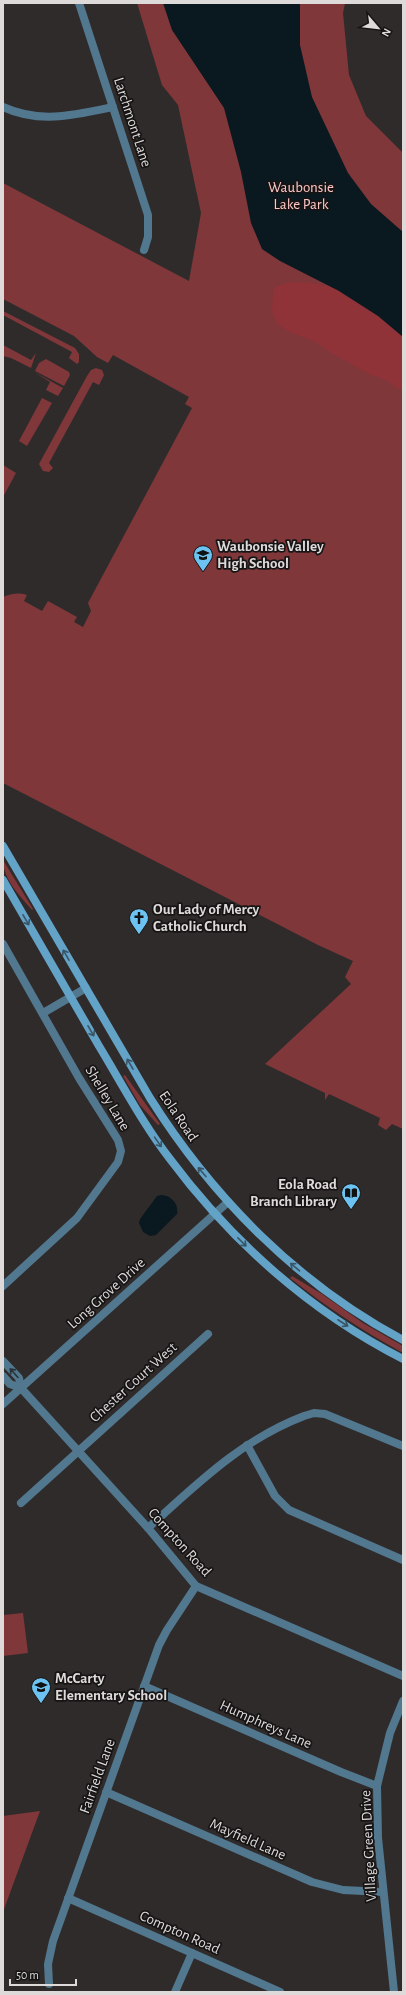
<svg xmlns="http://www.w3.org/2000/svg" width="406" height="1995" font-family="'Alegreya Sans',sans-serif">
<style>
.green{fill:#7f373a}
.forest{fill:#8f3339}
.water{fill:#0a1820}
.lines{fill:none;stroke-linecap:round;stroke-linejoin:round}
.street{stroke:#51788f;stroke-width:8}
.secondary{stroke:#63a3c7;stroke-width:8}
.oneway{stroke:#395465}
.oneway2{stroke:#283239}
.labels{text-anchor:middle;stroke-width:3.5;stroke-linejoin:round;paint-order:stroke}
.street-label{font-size:15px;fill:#dedada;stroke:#161414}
.park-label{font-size:15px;fill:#fdc7c6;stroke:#161414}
.poi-label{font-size:15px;font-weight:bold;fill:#dedada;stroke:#161414;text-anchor:start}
</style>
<rect width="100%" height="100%" fill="#302b2b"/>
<g class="green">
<path d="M137 3H345L343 13 349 75 366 116 403 153V1129L392 1124 386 1130 378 1125 380 1118 329 1094 325 1100V1093L265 1064 351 984 345 977 353 961 318 945 3 783V597C11 594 18 592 27 595L24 601 42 611 48 601 77 617 74 622 83 627 91 611 88 603 192 408 185 404 189 397 113 355 108 363 97 357 74 336 3 299V183L189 281 201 213 178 105 162 85Z"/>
<path d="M3 311 75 348 79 354V362L77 364 69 358 72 352 3 315Z"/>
<path d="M3 345 31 360 36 353 31 368 11 358 3 356Z"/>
<path d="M46 359 69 372 70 375 64 386 35 371 39 363Z"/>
<path d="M96 368 102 370 104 375 99 385 93 382 49 463 53 468 49 472 43 471 39 464 87 376 91 370Z"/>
<path d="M34 372 63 388 58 396 46 390 50 382Z"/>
<path d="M42 398 52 403 27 446 19 441Z"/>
<path d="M3 465 16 473 3 497Z"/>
<path d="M3 860 33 909 32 910C20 896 3 879 3 860Z"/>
<path d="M125 1075 160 1124 158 1125 140 1105 123 1076Z"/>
<path d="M292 1276 322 1294 363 1323 403 1346V1353C363 1331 325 1306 290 1278Z"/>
<path d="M23 1613 28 1653 3 1656V1615Z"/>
<path d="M40 1811 3 1912V1816Z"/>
</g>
<path class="forest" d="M291 282 310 283 331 286 378 316 402 335 403 392 386 380 371 375 333 354 314 341 288 331 278 324 274 318 272 310 273 292 275 287Z"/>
<g class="water">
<path d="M163 3H300V45L312 97 348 173 371 204 403 232V337L378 316 339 291 280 261 262 249 251 223 241 172 224 108 172 30Z"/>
<path d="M161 1195C171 1195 179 1204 177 1214L156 1235 150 1236 143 1232 139 1223 140 1219 157 1196Z"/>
</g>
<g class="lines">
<g class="street">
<path d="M79 3 148 215V237L144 250"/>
<path d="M3 107C40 124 75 115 113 107"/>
<path d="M3 944 79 1078 118 1140 121 1151 118 1162 77 1218 3 1286"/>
<path d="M43 1013 86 988"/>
<path d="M3 1361 19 1378 21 1388 148 1528 196 1586 403 1676"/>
<path d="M3 1376 10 1384 21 1388"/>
<path d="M3 1404 228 1202"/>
<path d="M247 1445 275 1496 289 1510 403 1560"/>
<path d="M21 1503 208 1334"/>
<path d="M148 1528C197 1484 241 1440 304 1416L314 1413 325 1414 403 1446"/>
<path d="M144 1686 341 1772 377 1786"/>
<path d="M106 1792 312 1882 343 1890 383 1892"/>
<path d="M68 1898 280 1992"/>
<path d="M49 1984 48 1964 53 1941 159 1645 167 1630 196 1586"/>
<path d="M175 1992 192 1953"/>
<path d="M394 1992 378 1838 377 1786 390 1733 403 1701"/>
</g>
<g class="secondary">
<path d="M3 846 150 1098C213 1198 298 1284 403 1340"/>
<path d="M3 880C35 935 67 991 99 1046 122 1084 143 1124 170 1159 232 1242 311 1312 403 1359"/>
</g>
</g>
<defs><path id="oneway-shaft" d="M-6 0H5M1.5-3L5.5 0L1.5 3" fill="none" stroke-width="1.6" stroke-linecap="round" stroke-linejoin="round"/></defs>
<g class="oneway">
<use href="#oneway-shaft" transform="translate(26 920) rotate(60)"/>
<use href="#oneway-shaft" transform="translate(66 955) rotate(-120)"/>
<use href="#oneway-shaft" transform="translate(91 1031) rotate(60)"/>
<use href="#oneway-shaft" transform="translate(130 1064) rotate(-120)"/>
<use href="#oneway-shaft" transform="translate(158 1142) rotate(55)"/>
<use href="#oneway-shaft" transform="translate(202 1172) rotate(-131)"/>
<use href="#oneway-shaft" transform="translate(242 1242) rotate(45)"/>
<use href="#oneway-shaft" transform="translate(295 1267) rotate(-140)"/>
<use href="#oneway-shaft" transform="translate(343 1323) rotate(33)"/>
</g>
<use class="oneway2" href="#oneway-shaft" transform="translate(14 1373) rotate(-132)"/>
<defs>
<symbol id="school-pin" viewBox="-11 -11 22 30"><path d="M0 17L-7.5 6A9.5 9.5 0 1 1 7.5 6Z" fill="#6cc3f2" stroke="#161414"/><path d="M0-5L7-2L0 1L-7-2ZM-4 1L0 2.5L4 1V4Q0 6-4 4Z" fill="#111"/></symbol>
<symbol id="church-pin" viewBox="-11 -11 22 30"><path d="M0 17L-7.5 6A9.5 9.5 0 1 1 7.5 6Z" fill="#6cc3f2" stroke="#161414"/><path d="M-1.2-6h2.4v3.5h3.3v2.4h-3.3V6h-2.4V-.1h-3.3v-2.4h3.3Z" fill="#111"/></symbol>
<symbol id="library-pin" viewBox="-11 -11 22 30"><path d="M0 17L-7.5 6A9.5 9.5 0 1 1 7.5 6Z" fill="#6cc3f2" stroke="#161414"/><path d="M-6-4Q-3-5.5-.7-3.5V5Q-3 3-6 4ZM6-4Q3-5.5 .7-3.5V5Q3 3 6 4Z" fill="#111"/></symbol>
</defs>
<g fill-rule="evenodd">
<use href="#school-pin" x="192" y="544" width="22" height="30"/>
<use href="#church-pin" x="128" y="907" width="22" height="30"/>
<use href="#library-pin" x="340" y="1182" width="22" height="30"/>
<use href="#school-pin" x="30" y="1676" width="22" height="30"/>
</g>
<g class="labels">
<g class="street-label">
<text transform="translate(133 122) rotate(72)" y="5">Larchmont Lane</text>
<text transform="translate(108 1098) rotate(59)" y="5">Shelley Lane</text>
<text transform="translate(179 1116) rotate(56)" y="5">Eola Road</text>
<text transform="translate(106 1293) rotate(-42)" y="5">Long Grove Drive</text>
<text transform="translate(133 1382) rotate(-42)" y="5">Chester Court West</text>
<text transform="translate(180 1542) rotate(48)" y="5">Compton Road</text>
<text transform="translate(266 1724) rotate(24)" y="5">Humphreys Lane</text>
<text transform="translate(97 1776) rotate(-70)" y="5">Fairfield Lane</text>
<text transform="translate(248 1839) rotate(24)" y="5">Mayfield Lane</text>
<text transform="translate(368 1846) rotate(-93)" y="5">Village Green Drive</text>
<text transform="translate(180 1932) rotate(24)" y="5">Compton Road</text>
</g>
<g class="park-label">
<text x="301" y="192">Waubonsie<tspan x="301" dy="17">Lake Park</tspan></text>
</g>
<g class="poi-label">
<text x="217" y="551">Waubonsie Valley<tspan x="217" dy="17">High School</tspan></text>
<text x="153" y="914">Our Lady of Mercy<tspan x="153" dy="17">Catholic Church</tspan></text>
<text x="337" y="1189" text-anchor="end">Eola Road<tspan x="337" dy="17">Branch Library</tspan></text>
<text x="55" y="1683">McCarty<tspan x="55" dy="17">Elementary School</tspan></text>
</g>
</g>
<rect width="406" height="1995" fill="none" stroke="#dedada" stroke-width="8"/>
<g transform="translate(378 28) rotate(118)" stroke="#161414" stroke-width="3" paint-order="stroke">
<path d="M0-3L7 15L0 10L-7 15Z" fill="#dedada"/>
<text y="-6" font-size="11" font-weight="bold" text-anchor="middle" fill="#dedada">N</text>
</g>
<path d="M10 1979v6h66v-6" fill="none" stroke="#dedada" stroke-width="2"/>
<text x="16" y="1979" font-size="12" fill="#dedada" stroke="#161414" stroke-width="3" paint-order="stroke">50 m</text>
</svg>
